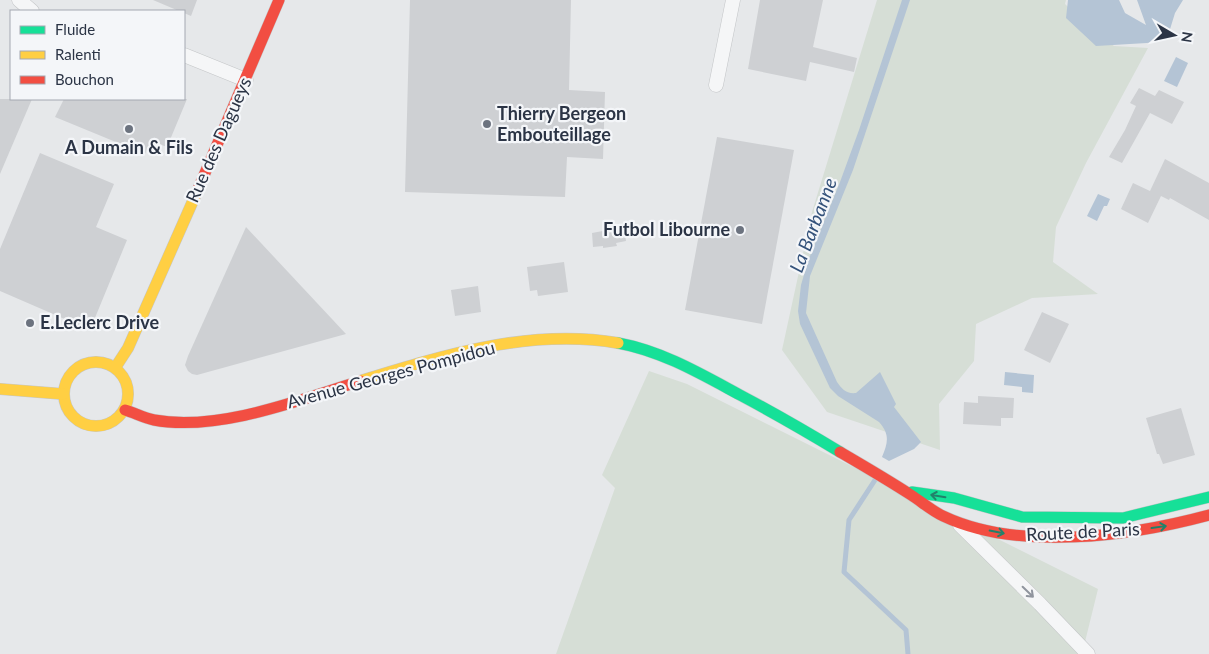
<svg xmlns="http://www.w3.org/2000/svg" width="1209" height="654" font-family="Lato,sans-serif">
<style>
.green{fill:#d6ded6}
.water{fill:#b4c4d5}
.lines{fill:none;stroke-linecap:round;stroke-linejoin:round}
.stream{stroke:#b4c4d5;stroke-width:5}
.building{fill:#ced0d3}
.street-casing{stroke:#c4c6c8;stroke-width:15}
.fast-casing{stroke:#c4c6c8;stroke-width:12}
.slow-casing{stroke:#c4c6c8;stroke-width:12}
.jam-casing{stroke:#c4c6c8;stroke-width:12}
.street{stroke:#f5f6f7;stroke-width:14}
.fast{stroke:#16e098;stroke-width:11}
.slow{stroke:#ffcf43;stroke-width:11}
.jam{stroke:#f24e42;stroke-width:11}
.oneway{stroke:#22816a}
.oneway2{stroke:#90959e}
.poi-dot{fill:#6c737f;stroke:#f4f6f9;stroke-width:2}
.labels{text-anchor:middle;stroke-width:4.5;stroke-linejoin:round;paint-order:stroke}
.poi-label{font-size:18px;font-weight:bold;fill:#2b3445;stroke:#f4f6f9;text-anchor:start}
.street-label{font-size:18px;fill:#2b3445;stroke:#f4f6f9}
.water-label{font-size:19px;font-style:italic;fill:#34527a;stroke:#f4f6f9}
</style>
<rect width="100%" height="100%" fill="#e6e8ea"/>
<g class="green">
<path d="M877 0H1066L1065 4 1092 30 1114 46 1148 48 1086 163 1056 227 1053 262 1098 294 1032 298 976 324 974 361 939 404 940 450 827 412 782 350 812 212Z"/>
<path d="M649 371 687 384 1098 589 1082 654H556L615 488 602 475Z"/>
</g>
<g class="water">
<path d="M902 0H910L853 170 810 276 806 313 837 382C842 389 846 394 856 393L880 372 896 404 894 407 921 442 914 449 889 461 882 457C888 443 890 434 879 422L838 396 830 388 800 324 798 311 801 285 808 261 840 182 859 130Z"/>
<path d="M1068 0H1119L1125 13 1146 25 1137 0H1183L1175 13 1167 39 1147 43 1096 46 1066 18Z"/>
<path d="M1176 57 1188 63 1177 87 1164 81Z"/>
<path d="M1098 194 1110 199 1107 206H1104L1097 221 1087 216Z"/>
<path d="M1005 372 1034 375 1033 393 1022 392V387L1004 385Z"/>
</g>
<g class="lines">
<path class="stream" d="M875 480 849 520 844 572 906 630 908 654"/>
</g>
<g class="building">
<path d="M153 0H197L191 16 184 13V11H179Z"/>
<path d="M410 0H571L569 90 605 92 603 159 567 157 565 197 405 192Z"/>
<path d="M760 0H823L813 47 857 58 854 72 810 62 806 81 748 69Z"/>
<path d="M1139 88 1155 96 1159 90 1184 102 1172 124 1150 113 1122 163 1109 157 1125 130 1136 106 1130 103Z"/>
<path d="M0 99H32L0 174Z"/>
<path d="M64 99H187L167 147 151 141 145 154 55 117Z"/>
<path d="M717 137 794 150 762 324 685 310Z"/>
<path d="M40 153 114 184 96 227 127 240 90 330 0 291V249Z"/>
<path d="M1165 159 1209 183V220L1170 198 1169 200 1161 196 1148 223 1121 209 1133 183 1150 191Z"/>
<path d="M246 227 346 334 197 375 192 374 188 371 185 365 188 356Z"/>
<path d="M624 227 626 241 616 243 617 246 603 248V246L593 247 592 233Z"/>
<path d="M564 262 568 292 538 296 537 290 530 291 527 267Z"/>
<path d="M478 286 481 312 455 316 451 290Z"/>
<path d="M1042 312 1069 324 1050 363 1024 350Z"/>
<path d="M978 396 1014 398 1013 418H1001V426L963 424 964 402 978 403Z"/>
<path d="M1181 408 1195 455 1163 464 1159 454H1157L1146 418Z"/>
</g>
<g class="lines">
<defs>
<g id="street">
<path d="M19 0 32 11"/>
<path d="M184 55 246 80"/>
<path d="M716 85 733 0"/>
<path d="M960 525 1040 604 1088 654"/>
</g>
<g id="fast">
<path d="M618 343C662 351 701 374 740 395 774 413 807 432 840 452"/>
<path d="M912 492 954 498 1022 517 1123 518 1209 497"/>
</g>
<g id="slow">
<circle cx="96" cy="394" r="32"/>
<path d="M115 368 128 348 196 194"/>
<path d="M360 381C444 355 530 328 618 343"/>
<path d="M0 389 63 394"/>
</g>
<g id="jam">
<path d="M196 194 279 0"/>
<path d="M125 410C135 413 144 418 154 420 217 432 300 400 360 381"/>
<path d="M840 452C864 466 888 480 911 495 922 502 932 511 943 516 1019 552 1131 536 1209 515"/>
</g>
</defs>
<use href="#street" class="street-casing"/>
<use href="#fast" class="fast-casing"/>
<use href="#slow" class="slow-casing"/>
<use href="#jam" class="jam-casing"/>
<use href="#street" class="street"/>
<use href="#fast" class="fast"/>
<use href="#slow" class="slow"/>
<use href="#jam" class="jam"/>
</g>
<defs><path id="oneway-shaft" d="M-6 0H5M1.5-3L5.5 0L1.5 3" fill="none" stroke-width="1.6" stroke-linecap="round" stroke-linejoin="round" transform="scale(1.25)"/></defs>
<g class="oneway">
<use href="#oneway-shaft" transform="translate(938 496) rotate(-171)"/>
<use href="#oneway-shaft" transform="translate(1159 527) rotate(-8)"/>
<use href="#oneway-shaft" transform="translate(997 532) rotate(11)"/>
</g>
<use class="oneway2" href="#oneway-shaft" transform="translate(1028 592) rotate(44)"/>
<g class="poi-dot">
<circle cx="487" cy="124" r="5"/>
<circle cx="129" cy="129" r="5"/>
<circle cx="740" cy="230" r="5"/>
<circle cx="30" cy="323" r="5"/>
</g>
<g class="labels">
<g class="poi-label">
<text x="497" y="120">Thierry Bergeon<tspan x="497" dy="21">Embouteillage</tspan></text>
<text x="129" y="154" text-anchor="middle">A Dumain &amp; Fils</text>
<text x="730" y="236" text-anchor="end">Futbol Libourne</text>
<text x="40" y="329">E.Leclerc Drive</text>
</g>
<g class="street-label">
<text transform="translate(219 140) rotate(-66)" y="6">Rue des Dagueys</text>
<text transform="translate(391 375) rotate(-15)" y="6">Avenue Georges Pompidou</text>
<text transform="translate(1083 532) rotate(-3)" y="6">Route de Paris</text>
</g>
<g class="water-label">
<text transform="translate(813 225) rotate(-69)" y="7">La Barbanne</text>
</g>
</g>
<rect x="10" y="10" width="175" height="90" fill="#f4f6f9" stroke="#a4a8b1"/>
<rect x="20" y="26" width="25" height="8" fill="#16e098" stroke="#a4a8b1"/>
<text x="55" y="35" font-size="15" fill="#2b3445">Fluide</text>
<rect x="20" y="51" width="25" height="8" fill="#ffcf43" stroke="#a4a8b1"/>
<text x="55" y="60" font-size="15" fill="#2b3445">Ralenti</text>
<rect x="20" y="76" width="25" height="8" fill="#f24e42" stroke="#a4a8b1"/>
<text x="55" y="85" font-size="15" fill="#2b3445">Bouchon</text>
<g transform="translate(1174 35) rotate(99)" stroke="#f4f6f9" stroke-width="4" paint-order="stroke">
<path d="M0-4L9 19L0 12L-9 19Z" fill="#2b3445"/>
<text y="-8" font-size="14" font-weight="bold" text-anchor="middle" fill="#2b3445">N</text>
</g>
</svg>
